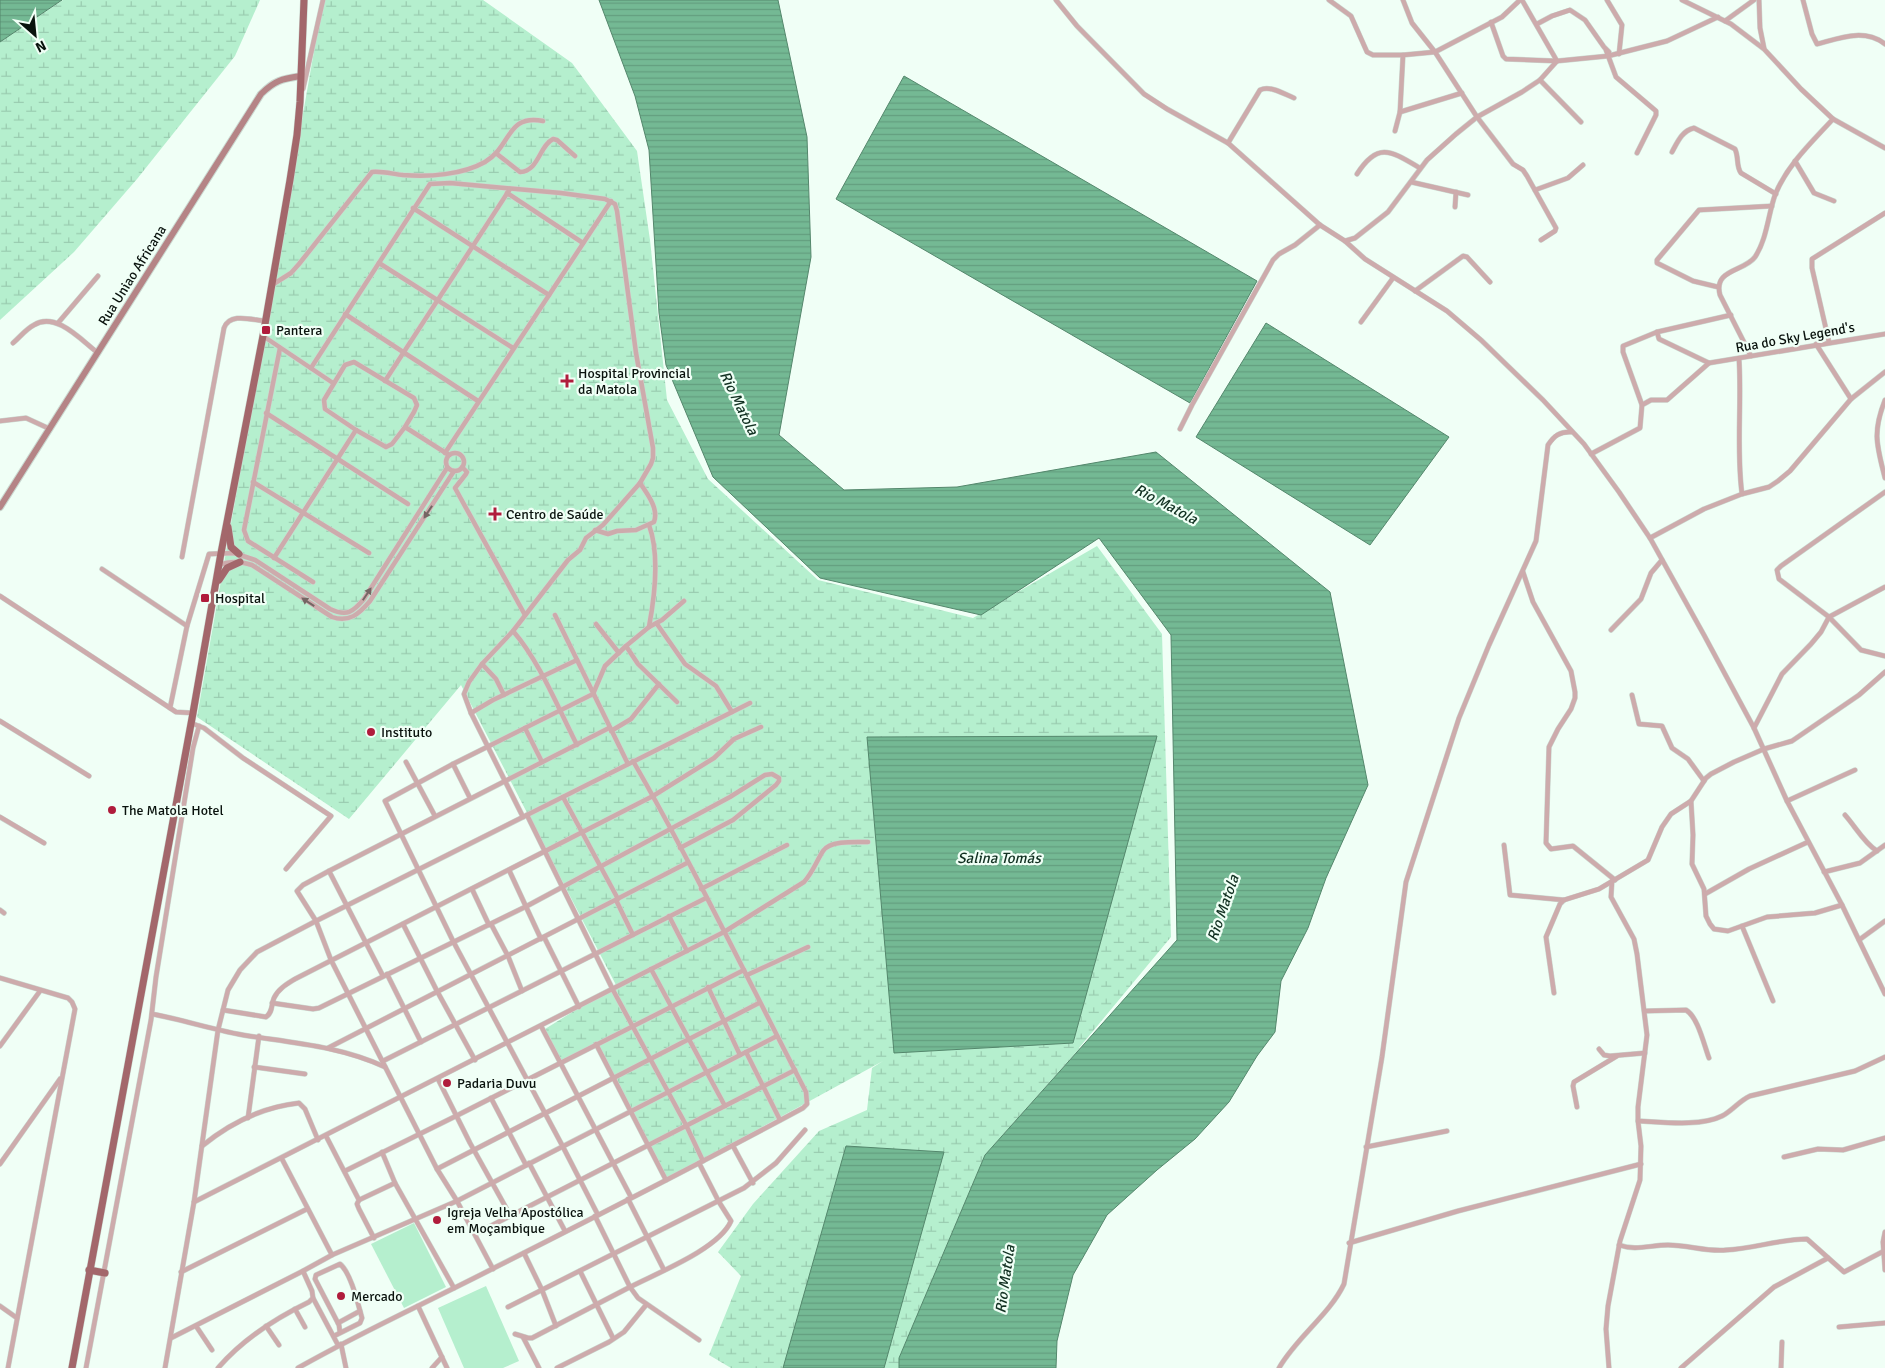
<svg xmlns="http://www.w3.org/2000/svg" width="1885" height="1368" font-family="Signika,sans-serif">
<style>
.green{fill:#b5efce}
.wetland{fill:url(#wetland-marsh)}
.water{fill:url(#water-rules);stroke:#54876c}
.lines{fill:none;stroke-linecap:round;stroke-linejoin:round}
.minor-casing{stroke:#cbd9d1;stroke-width:5.5}
.secondary-casing{stroke:#cbd9d1;stroke-width:8}
.primary-casing{stroke:#cbd9d1;stroke-width:8}
.minor{stroke:#cdabac;stroke-width:4.5}
.secondary{stroke:#b58486;stroke-width:6}
.primary{stroke:#a3676b;stroke-width:7}
.oneway{fill:#756664}
.poi-dot{fill:#b01c3c;stroke:#f0fff6;stroke-width:2}
.labels{text-anchor:middle;stroke-width:4.5;stroke-linejoin:round;paint-order:stroke}
.street-label{font-size:14px;fill:#09120d;stroke:#f0fff6}
.poi-label{font-size:14px;fill:#09120d;stroke:#f0fff6;text-anchor:start}
.water-label{font-size:15px;font-style:italic;fill:#123122;stroke:#f0fff6}
</style>
<defs>
<pattern id="wetland-marsh" width="20" height="14" patternUnits="userSpaceOnUse" patternTransform="scale(1.25)"><rect width="20" height="14" fill="#b5efce"/><path d="M1 5h8M5 5V1M11 12h8M15 12V8" fill="none" stroke="#9accb0"/></pattern>
<pattern id="water-rules" width="6" height="5" patternUnits="userSpaceOnUse" patternTransform="scale(1.25)"><rect width="6" height="5" fill="#74b994"/><path d="M0 2.5h6" fill="none" stroke="#639e7e"/></pattern>
</defs>
<rect width="100%" height="100%" fill="#f0fff6"/>
<g class="green">
<path d="M414 1223 446 1287 404 1308 371 1244Z"/>
<path d="M486 1286 519 1361 503 1368H464L438 1308Z"/>
</g>
<g class="wetland">
<path d="M63 0H260L235 56 137 179 74 252 0 320V42Z"/>
<path d="M323 0H483L572 63 637 151 650 240 667 400 708 479 818 580 973 618 1097 546 1162 634 1171 937 1079 1048H1080L985 1155 899 1358V1368H731L709 1355 741 1276 718 1252 753 1204 819 1131 867 1110 872 1068 883 1061 667 1179 595 1045 561 1060 545 1029 616 985 461 685 349 819 197 717Z"/>
</g>
<g class="water">
<path d="M0 0H62L0 42Z"/>
<path d="M599 0H778L807 137 811 257 779 435 844 490 957 487 1156 452 1330 592 1368 785 1326 878 1308 928 1281 981 1275 1032 1257 1056 1229 1102 1195 1139 1157 1170 1107 1215 1073 1275 1057 1341 1056 1368H899V1358L985 1155 1177 940 1171 635 1099 538 981 615 820 578 713 477 666 365 659 313 649 150 635 96Z"/>
<path d="M904 76 1257 281 1190 403 836 199Z"/>
<path d="M1266 323 1449 437 1370 545 1196 437Z"/>
<path d="M1157 736 1073 1043 894 1053 867 737Z"/>
<path d="M846 1146 944 1152 884 1368H783Z"/>
</g>
<g class="lines">
<defs>
<g id="minor">
<path d="M1056 0 1077 26 1144 94 1167 109 1228 143 1320 225 1345 241 1365 259 1447 311 1481 340 1543 400 1584 444 1619 492 1650 538 1704 635 1754 728 1787 801 1842 905 1885 994"/>
<path d="M1329 0 1351 16 1367 52 1373 55H1403L1435 52 1502 17 1520 0"/>
<path d="M1403 0 1412 23 1435 52 1477 117 1513 164 1523 170 1527 176 1556 228 1555 231 1541 240"/>
<path d="M1522 0 1557 61"/>
<path d="M1607 0 1622 25 1619 54"/>
<path d="M1682 0 1731 24 1764 49 1801 89 1833 119 1885 148"/>
<path d="M1759 0 1760 28 1764 48"/>
<path d="M1803 0 1812 34 1817 44C1840 38 1864 28 1885 44"/>
<path d="M1725 21 1754 0"/>
<path d="M1491 22 1503 56 1506 59 1557 61 1608 56 1667 41 1718 17"/>
<path d="M1537 24 1552 16 1570 10 1585 20 1604 47 1609 52"/>
<path d="M1606 50 1616 77 1656 111V115L1637 153"/>
<path d="M1540 80 1581 122"/>
<path d="M303 89 323 0"/>
<path d="M1400 112 1462 93"/>
<path d="M1395 131 1400 112 1403 55"/>
<path d="M1228 143 1260 90C1270 85 1284 94 1294 98"/>
<path d="M1672 152C1678 141 1682 131 1694 128L1735 149C1739 157 1736 167 1741 173L1776 194"/>
<path d="M497 154 520 172C539 171 539 146 553 139L557 140 575 156"/>
<path d="M1795 161 1814 193 1834 201"/>
<path d="M1357 174C1378 141 1391 151 1420 168"/>
<path d="M1411 182 1468 195"/>
<path d="M1535 190 1568 178 1583 165"/>
<path d="M507 193 583 243"/>
<path d="M1455 207 1456 192"/>
<path d="M413 208 549 295"/>
<path d="M1345 241 1355 238 1388 212 1427 160 1456 134 1477 117 1522 92 1540 80 1557 61"/>
<path d="M379 263 513 348"/>
<path d="M272 285 291 273 299 264 372 172C382 171 393 174 403 175 429 177 462 175 485 162 512 146 506 114 543 121"/>
<path d="M1718 287 1693 281 1657 263V260L1699 210 1772 206"/>
<path d="M1415 291 1463 256 1467 257 1490 282"/>
<path d="M345 314 478 401"/>
<path d="M1361 322 1393 278"/>
<path d="M58 323 98 276"/>
<path d="M1657 332 1659 339 1709 363 1885 334"/>
<path d="M263 336 333 383"/>
<path d="M1829 342 1812 268V259L1885 213"/>
<path d="M13 343C20 337 26 329 34 325 56 311 82 341 98 353"/>
<path d="M1816 344 1851 399"/>
<path d="M280 348 244 530 248 541 313 582"/>
<path d="M1751 356 1720 295C1713 269 1744 272 1755 257 1767 239 1768 215 1775 195 1787 165 1812 142 1833 119"/>
<path d="M1739 359C1742 404 1736 449 1742 494"/>
<path d="M311 368 430 184 450 183 561 193 605 199 615 204 617 211 636 353 653 448V458L651 464 640 483 603 525 586 538 580 550 568 560 513 631 482 664 469 682 464 694 471 713 523 817"/>
<path d="M385 381 510 189"/>
<path d="M1885 400C1872 433 1877 446 1885 478"/>
<path d="M1642 405 1623 352V346L1657 332 1731 315"/>
<path d="M266 413 408 504"/>
<path d="M0 421 26 418 50 429"/>
<path d="M405 427 392 444 386 447 356 430 325 409 324 400 345 365 354 362 414 398 417 405 414 412 405 427 449 455"/>
<path d="M1180 429 1192 405 1273 260 1279 254 1295 245 1320 225"/>
<circle cx="455" cy="462" r="9"/>
<path d="M445 453 611 201"/>
<path d="M1591 454 1640 428 1642 405 1651 400H1667L1709 363"/>
<path d="M462 467 467 472 466 474 455 488 525 615"/>
<path d="M253 482 369 553"/>
<path d="M1885 492 1781 566 1777 570 1779 579 1829 617 1861 650 1885 656"/>
<path d="M649 525C660 555 655 595 649 627"/>
<path d="M595 530 608 534 617 531 636 530 654 522C659 508 647 494 640 483"/>
<path d="M1650 538 1704 509 1742 494 1769 487 1778 481 1790 471 1851 399 1885 372"/>
<path d="M182 557 224 328C230 312 252 320 265 321"/>
<path d="M274 558 356 430"/>
<path d="M219 565C231 561 239 561 252 565L332 617C349 623 359 614 370 601L454 471"/>
<path d="M102 569 187 626"/>
<path d="M1523 572 1533 602 1571 671 1575 692V698L1571 709 1558 729 1549 747 1546 843 1551 849 1573 846 1615 880"/>
<path d="M0 596 176 712 193 713"/>
<path d="M555 615 628 764"/>
<path d="M596 624 619 653"/>
<path d="M657 624 685 664 716 686 732 712"/>
<path d="M1611 630 1641 599 1651 573 1662 560"/>
<path d="M513 631C540 662 558 708 577 745"/>
<path d="M626 646 638 664 677 702"/>
<path d="M482 664 496 679 504 695"/>
<path d="M1632 695 1639 724 1662 726 1672 748 1688 759 1704 781"/>
<path d="M170 708 187 626 209 554 234 553 255 560 330 609C347 617 353 612 364 599L447 468"/>
<path d="M471 713 493 700 577 660"/>
<path d="M0 721 89 776"/>
<path d="M191 723 204 728 243 758 331 816 286 869"/>
<path d="M525 728 542 762"/>
<path d="M1754 728 1782 674 1811 644 1821 632 1829 617 1885 587"/>
<path d="M611 731 631 719 659 684"/>
<path d="M406 762 435 816"/>
<path d="M453 764 470 798"/>
<path d="M563 797 618 899"/>
<path d="M1691 801 1693 835 1692 864 1704 889 1706 916 1710 924 1714 929 1728 931 1767 917 1815 913 1842 905"/>
<path d="M1787 801 1855 770"/>
<path d="M527 815 613 990 686 1125 703 1161"/>
<path d="M1845 815C1855 826 1864 843 1877 851"/>
<path d="M0 817 44 843"/>
<path d="M1504 845 1510 895 1564 900"/>
<path d="M509 870 541 939"/>
<path d="M329 871 383 976"/>
<path d="M1824 872 1860 863 1885 845"/>
<path d="M472 889 489 925"/>
<path d="M701 889 787 845"/>
<path d="M1705 894 1749 869 1808 842"/>
<path d="M616 900 633 935"/>
<path d="M0 910 4 913"/>
<path d="M669 916 687 951"/>
<path d="M403 924 437 991 475 1060"/>
<path d="M491 924 508 956 522 991"/>
<path d="M1742 926 1773 1001"/>
<path d="M544 937 579 1007"/>
<path d="M1859 940 1885 921"/>
<path d="M651 969 725 1106"/>
<path d="M387 974 421 1042"/>
<path d="M747 975 808 947"/>
<path d="M0 978 68 998 72 1002 75 1009 8 1368"/>
<path d="M708 987 740 1055"/>
<path d="M1554 993 1546 937 1560 904 1564 900 1599 889 1648 860 1662 827 1671 814 1691 801 1706 778 1711 774 1734 762 1764 749 1792 741 1859 695 1885 672"/>
<path d="M272 1003 313 1009 319 1008 527 906 730 797 765 775 772 774 779 778V781L776 785 733 820 680 848"/>
<path d="M223 1010 266 1017C273 1012 271 1005 274 998 278 989 287 984 295 979L653 796 714 758 734 739 761 727"/>
<path d="M1645 1011 1686 1010C1698 1017 1704 1045 1709 1058"/>
<path d="M152 1014C185 1020 216 1031 249 1036 296 1043 342 1047 385 1067"/>
<path d="M541 1026 631 1197"/>
<path d="M596 1044 666 1180"/>
<path d="M0 1046 40 991"/>
<path d="M328 1048 687 863"/>
<path d="M1599 1049 1604 1055 1610 1056 1645 1053"/>
<path d="M746 1052 780 1120"/>
<path d="M383 1061 706 898"/>
<path d="M254 1067 305 1074"/>
<path d="M438 1079 470 1143 510 1215"/>
<path d="M491 1098 526 1165"/>
<path d="M1577 1107 1573 1086 1574 1082 1617 1056"/>
<path d="M248 1118 259 1036"/>
<path d="M1638 1121C1662 1122 1700 1127 1722 1116 1732 1111 1739 1101 1750 1096L1855 1071 1885 1057"/>
<path d="M326 1136 359 1200 357 1204 359 1209 374 1238"/>
<path d="M202 1146C229 1124 263 1107 299 1103L305 1109 318 1140"/>
<path d="M733 1146 753 1183"/>
<path d="M1366 1147 1447 1131"/>
<path d="M1784 1157 1818 1149 1843 1150 1885 1138"/>
<path d="M282 1159 332 1255"/>
<path d="M529 1163 565 1231"/>
<path d="M0 1164 60 1079"/>
<path d="M437 1169 759 1003"/>
<path d="M345 1171 456 1116 744 970"/>
<path d="M395 1183 454 1288"/>
<path d="M628 1199 664 1270"/>
<path d="M359 1200 395 1183 382 1152"/>
<path d="M194 1202 724 932 804 882C813 872 816 862 823 851 830 840 857 842 868 842"/>
<path d="M598 1215 562 1145 453 941 385 801 453 764 593 694 605 666 626 646 649 627 662 620 684 601"/>
<path d="M595 1216 630 1287 638 1298 699 1340"/>
<path d="M1885 1232 1883 1242 1885 1270"/>
<path d="M475 1234 795 1070"/>
<path d="M1349 1243 1458 1211 1641 1164"/>
<path d="M1619 1245C1635 1251 1651 1245 1668 1245 1688 1245 1707 1252 1726 1250 1753 1249 1779 1239 1807 1239L1844 1272 1884 1251"/>
<path d="M524 1253 542 1290 556 1326"/>
<path d="M493 1269 457 1201 437 1169 331 960 316 921 297 891 303 885 329 871 609 728"/>
<path d="M580 1271 613 1338"/>
<path d="M181 1272 307 1209"/>
<path d="M313 1298 338 1345"/>
<path d="M0 1306 17 1318"/>
<path d="M418 1306 447 1368"/>
<path d="M508 1307 744 1188 776 1163 805 1130"/>
<path d="M295 1309 305 1327"/>
<path d="M338 1323 360 1311"/>
<path d="M196 1326 212 1350"/>
<path d="M266 1326 279 1345"/>
<path d="M1839 1327 1885 1323"/>
<path d="M515 1334 528 1338H532C565 1321 598 1304 630 1287 657 1273 719 1249 731 1221L719 1202 699 1163"/>
<path d="M334 1336 360 1323 362 1318C358 1304 351 1273 340 1264L316 1275 315 1279 339 1325 340 1333"/>
<path d="M523 1337 539 1368"/>
<path d="M171 1338 303 1271 332 1255 457 1201 777 1036"/>
<path d="M341 1344 346 1368"/>
<path d="M86 1368 151 1020 156 977 193 748 199 726"/>
<path d="M165 1368 194 1202 218 1030 228 990 240 970 257 952 316 921 750 703"/>
<path d="M218 1368C243 1339 276 1318 309 1302L313 1298 312 1291 303 1271"/>
<path d="M298 1368C361 1332 428 1302 494 1268 597 1216 701 1163 803 1108L807 1104 806 1092C749 982 695 869 633 761"/>
<path d="M432 1368 442 1357"/>
<path d="M557 1368 609 1342 624 1332 646 1305"/>
<path d="M1279 1368C1296 1338 1330 1314 1344 1284L1382 1057 1406 882 1459 718 1489 645 1536 541 1548 445C1554 436 1560 431 1572 432"/>
<path d="M1609 1368 1606 1329 1608 1306 1620 1241 1640 1180 1641 1146 1638 1121V1107L1647 1035 1637 954 1634 939 1611 897 1612 881"/>
<path d="M1681 1368 1774 1287 1828 1258"/>
<path d="M1781 1368 1782 1342"/>
</g>
<path id="secondary" d="M0 507 261 94C275 80 282 79 301 76"/>
<g id="primary">
<path d="M228 527 231 547 239 554"/>
<path d="M219 580 227 568 240 562"/>
<path d="M89 1270 105 1273"/>
<path d="M72 1368 193 713 221 553 263 336 290 180 297 135 300 102 304 0"/>
</g>
</defs>
<use href="#minor" class="minor-casing"/>
<use href="#secondary" class="secondary-casing"/>
<use href="#primary" class="primary-casing"/>
<use href="#minor" class="minor"/>
<use href="#secondary" class="secondary"/>
<use href="#primary" class="primary"/>
</g>
<defs><path id="oneway-solid" d="M-6-.8H1V-3.2L6.5 0L1 3.2V.8H-6Z" transform="scale(1.25)"/></defs>
<g class="oneway">
<use href="#oneway-solid" transform="translate(428 512) rotate(123)"/>
<use href="#oneway-solid" transform="translate(367 594) rotate(-56)"/>
<use href="#oneway-solid" transform="translate(308 602) rotate(-147)"/>
</g>
<g class="poi-dot">
<rect x="261" y="325" width="10" height="10" rx="2.5"/>
<path d="M564.5 373.5h5v5h5v5h-5v5h-5v-5h-5v-5h5z"/>
<path d="M492.5 506.5h5v5h5v5h-5v5h-5v-5h-5v-5h5z"/>
<rect x="200" y="593" width="10" height="10" rx="2.5"/>
<circle cx="371" cy="732" r="5"/>
<circle cx="112" cy="810" r="5"/>
<circle cx="447" cy="1083" r="5"/>
<circle cx="437" cy="1220" r="5"/>
<circle cx="341" cy="1296" r="5"/>
</g>
<g class="labels">
<g class="street-label">
<text transform="translate(132 275) rotate(-58)" y="5">Rua Uniao Africana</text>
<text transform="translate(1795 337) rotate(-10)" y="5">Rua do Sky Legend's</text>
</g>
<g class="poi-label">
<text x="276" y="335">Pantera</text>
<text x="578" y="378">Hospital Provincial<tspan x="578" dy="16">da Matola</tspan></text>
<text x="506" y="519">Centro de Saúde</text>
<text x="215" y="603">Hospital</text>
<text x="381" y="737">Instituto</text>
<text x="122" y="815">The Matola Hotel</text>
<text x="457" y="1088">Padaria Duvu</text>
<text x="447" y="1217">Igreja Velha Apostólica<tspan x="447" dy="16">em Moçambique</tspan></text>
<text x="351" y="1301">Mercado</text>
</g>
<g class="water-label">
<text transform="translate(739 403) rotate(64)" y="5">Rio Matola</text>
<text transform="translate(1166 504) rotate(28)" y="5">Rio Matola</text>
<text x="999" y="863">Salina Tomás</text>
<text transform="translate(1223 908) rotate(-71)" y="5">Rio Matola</text>
<text transform="translate(1005 1279) rotate(-82)" y="5">Rio Matola</text>
</g>
</g>
<g transform="translate(35 35) rotate(153)" stroke="#f0fff6" stroke-width="4" paint-order="stroke">
<path d="M0-4L9 19L0 12L-9 19Z" fill="#09120d"/>
<text y="-8" font-size="14" font-weight="bold" text-anchor="middle" fill="#09120d">N</text>
</g>
</svg>
